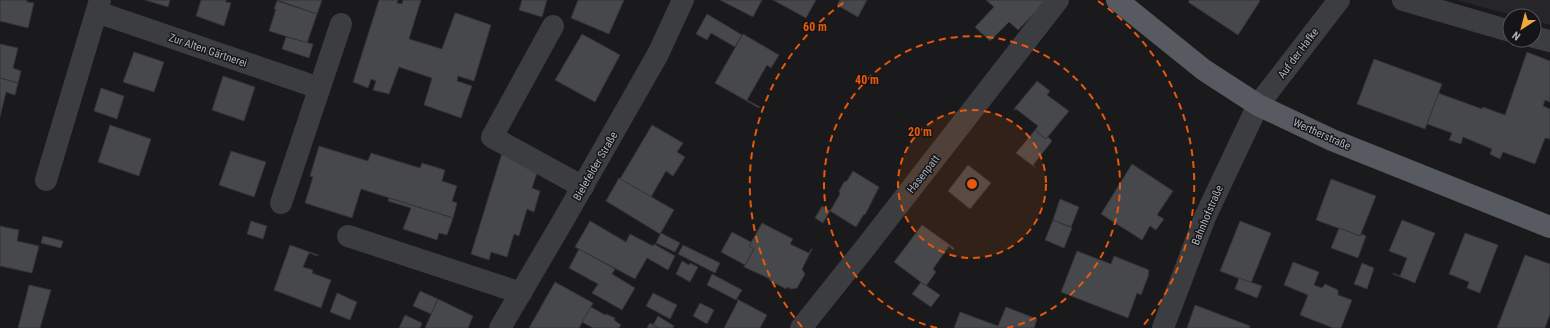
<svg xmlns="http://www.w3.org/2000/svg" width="1550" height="328" font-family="'Roboto Condensed',sans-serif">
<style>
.built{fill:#262629}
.building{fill:#47484c;stroke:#343438}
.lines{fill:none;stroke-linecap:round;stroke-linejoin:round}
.minor{stroke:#3b3d41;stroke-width:22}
.major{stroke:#575a60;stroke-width:22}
.ring{fill:none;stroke:#e8590c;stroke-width:2;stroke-dasharray:7 5}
.labels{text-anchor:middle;stroke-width:3;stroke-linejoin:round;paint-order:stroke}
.street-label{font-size:11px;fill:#adb2bc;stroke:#151517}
.centre{fill:#e8590c;stroke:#151517;stroke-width:2}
.ring-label{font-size:12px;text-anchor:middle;font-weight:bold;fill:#e8590c;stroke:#151517;stroke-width:3;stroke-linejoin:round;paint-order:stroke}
</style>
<rect width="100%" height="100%" fill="#1a1a1c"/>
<path class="built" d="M1456 0H1550V25L1534 21V16H1516Z"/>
<g class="building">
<path d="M0 0H27V2L34 3 28 28 0 21Z"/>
<path d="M145 0H170L168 7Z"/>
<path d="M201 0H226V2L231 3 224 26 196 16Z"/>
<path d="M277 0H322L317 14Z"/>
<path d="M379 0H398L397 3 402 4 403 0H421L409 39 442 49 455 13 459 14 491 25 474 81 458 76 457 81 472 86 461 118 424 105 432 78 399 67 389 94 373 90 376 81 371 79 368 88 353 82Z"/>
<path d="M522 0H547L542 17 519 10Z"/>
<path d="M578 0H624L609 34 571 18Z"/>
<path d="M720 0H762L753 17Z"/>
<path d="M773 0H816L806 18Z"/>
<path d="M840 0H867L858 17 837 5Z"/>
<path d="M986 0H1045L1046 1 1018 30 1009 22 990 41 975 27 994 7Z"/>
<path d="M1190 0H1259L1260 1 1238 35 1188 2Z"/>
<path d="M277 1 317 14 307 43 269 31 276 9H274Z"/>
<path d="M707 14 742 35 735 47 711 33 707 40 696 34Z"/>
<path d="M582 34 620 55 595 102 555 80Z"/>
<path d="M743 34 779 55 771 68 767 65 747 100 760 107 759 108 715 83Z"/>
<path d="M286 37 313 44 309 58 282 49Z"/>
<path d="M0 44 18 48 13 68 21 71 18 83 0 78Z"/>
<path d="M134 52 164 62 154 92 123 82Z"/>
<path d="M1527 52 1550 61V102L1545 100 1543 106 1550 109V139L1545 138 1535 164 1503 152 1500 159 1490 154 1492 149 1463 137 1461 144 1449 140 1452 133 1427 124 1438 93 1482 109 1483 107 1505 115Z"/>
<path d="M1374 59 1442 84 1425 129 1357 104Z"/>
<path d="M223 76 255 87 244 121 212 110Z"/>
<path d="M0 78 18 83 15 95 6 92 0 117Z"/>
<path d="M1037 81 1050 91 1047 95 1069 111 1046 139 1035 130 1038 126 1016 109 1013 110Z"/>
<path d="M101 88 124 96 117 119 94 111Z"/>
<path d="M110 125 151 139 139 176 98 162Z"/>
<path d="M652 125 683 143 677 152 685 157 673 176 666 171 651 197 620 179Z"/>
<path d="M1035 130 1046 139 1048 137 1052 141 1033 165 1036 168 1016 153Z"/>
<path d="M319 146 368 161 371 153 420 168 422 163 445 170 442 181 457 186 452 201 457 203 453 218 361 189 352 218 305 203 313 177 310 176Z"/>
<path d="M231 151 266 162 254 197 219 185Z"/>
<path d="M502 153 538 170 532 188 540 191 534 212 527 209 519 236 514 234 507 257 491 252 489 260 471 254Z"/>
<path d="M1132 164 1173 191 1157 215 1164 219 1156 230 1150 226 1142 240 1101 214Z"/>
<path d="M968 165 991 183 970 209 948 191Z"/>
<path d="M853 171 879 187 865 215 864 214 856 227 830 211 840 194 839 191 844 182 847 181Z"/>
<path d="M619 178 674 210 660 234 606 201Z"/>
<path d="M1331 179 1376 196 1360 236 1316 220Z"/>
<path d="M389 198 453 218 447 235 439 233 437 240 403 229 411 208 388 201Z"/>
<path d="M1060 199 1079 207 1071 227 1053 220Z"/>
<path d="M822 206 830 211 823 223 815 218Z"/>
<path d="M1053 220 1072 228 1064 248 1045 240Z"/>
<path d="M1402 220 1435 233 1415 283 1393 274V273L1400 276 1407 258 1389 251Z"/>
<path d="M251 221 267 226 263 239 247 234Z"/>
<path d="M590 221 626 242 630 234 653 246 654 244 675 256 668 270 647 258 635 279 575 247Z"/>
<path d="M1240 221 1271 233 1251 283 1220 271Z"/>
<path d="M762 223 793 239 790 244 809 253 811 249H812L802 269 805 274 797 288 791 289 787 287 786 289 769 280 770 279 744 267 754 249 749 246Z"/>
<path d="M922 225 954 248 953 250 949 246 933 269 936 272 926 286 894 262Z"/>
<path d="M0 226 19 230 17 241 39 246 32 273 0 266Z"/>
<path d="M1339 228 1360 236 1361 234 1366 236 1358 258 1331 248Z"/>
<path d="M732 232 751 242 749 246 754 249 745 265 721 252Z"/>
<path d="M661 233 680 243 675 252 656 243Z"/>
<path d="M1465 233 1498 245 1480 293 1467 288 1469 282 1449 274Z"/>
<path d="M43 236 63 241 61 248 41 243Z"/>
<path d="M290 245 318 255V256L309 253 303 267 313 270 312 273 331 280 321 308 274 290Z"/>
<path d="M683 245 720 263 715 273 678 254Z"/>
<path d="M579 249 615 269 612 274 635 288 622 310 592 293 598 284 569 268Z"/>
<path d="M1077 251 1111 264 1114 256 1149 270 1148 273 1149 274 1141 295 1137 293 1128 318 1061 292Z"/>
<path d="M1525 255 1550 264V314L1545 328H1497Z"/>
<path d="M682 261 689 265 690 263 698 267 690 282 676 274Z"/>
<path d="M1293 262 1319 272 1314 285 1322 288 1325 284 1338 290V295L1352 300 1341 328H1333L1300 315 1308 295 1284 285Z"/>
<path d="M1362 263 1374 268 1367 289 1354 284Z"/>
<path d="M712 274 742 290 736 300 707 285Z"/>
<path d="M1239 278 1262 286 1257 298 1235 289Z"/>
<path d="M555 282 593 303 591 307 579 328H529Z"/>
<path d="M921 282 940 295 931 307 912 294Z"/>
<path d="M29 285 51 290 40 328H18Z"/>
<path d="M420 291 438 299 431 314 413 306Z"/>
<path d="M337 293 357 302 350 320 330 312Z"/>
<path d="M653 293 677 305 670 319 646 306Z"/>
<path d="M438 299 473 316 468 328H425Z"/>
<path d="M737 299 767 315 760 328H724L738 301Z"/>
<path d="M700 303 714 310 707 324 693 316Z"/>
<path d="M1195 305 1250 326 1249 328H1187Z"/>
<path d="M591 307 605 315 606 314 615 318 614 320 621 325 619 328H593L582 322Z"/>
<path d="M1006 307 1037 319 1034 328H954L960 312 998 326Z"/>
<path d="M405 315 422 323 420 328H399Z"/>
<path d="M658 316 674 326 673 328H659L653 325Z"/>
<path d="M650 323 653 325 659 328H647Z"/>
</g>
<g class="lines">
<g class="minor">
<path d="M1403 0 1510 31"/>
<path d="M97 12 319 88"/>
<path d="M553 26 492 137 583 187"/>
<path d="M1534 37 1550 41"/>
<path d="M46 180 100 0"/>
<path d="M281 203 341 24"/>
<path d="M348 236 521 293"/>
<path d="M500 328 564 219 658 54 683 0"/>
<path d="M801 328 865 248 1058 0"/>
<path d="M1163 328 1205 217 1258 105 1339 0"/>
</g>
<path class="major" d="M1117 0 1204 70 1258 105 1332 140 1550 227"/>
</g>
<circle cx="972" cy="184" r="74" fill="#e8590c" fill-opacity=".12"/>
<g class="ring">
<circle cx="972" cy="184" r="74"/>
<path d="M937 328A148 148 0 1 1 1007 328"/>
<path d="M802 327A222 222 0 0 1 846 1M1098 1A222 222 0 0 1 1142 327"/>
</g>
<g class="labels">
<g class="street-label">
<text transform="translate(208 50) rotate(19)" y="4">Zur Alten Gärtnerei</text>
<text transform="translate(1298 53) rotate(-53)" y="4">Auf der Hafke</text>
<text transform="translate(1322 134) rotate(24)" y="4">Wertherstraße</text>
<text transform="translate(595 166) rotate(-60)" y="4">Bielefelder Straße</text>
<text transform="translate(923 174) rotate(-52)" y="4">Hasenpatt</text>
<text transform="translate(1207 215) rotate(-67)" y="4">Bahnhofstraße</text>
</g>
</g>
<circle cx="972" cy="184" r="6" class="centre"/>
<g class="ring-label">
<text x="815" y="31">60 m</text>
<text x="867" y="84">40 m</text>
<text x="920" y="136">20 m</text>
</g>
<g transform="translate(1522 28) rotate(216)"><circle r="19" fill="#151517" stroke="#525459"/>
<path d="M0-3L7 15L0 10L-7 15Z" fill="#f1a93d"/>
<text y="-6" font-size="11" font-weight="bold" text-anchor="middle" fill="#adb2bc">N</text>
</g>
</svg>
